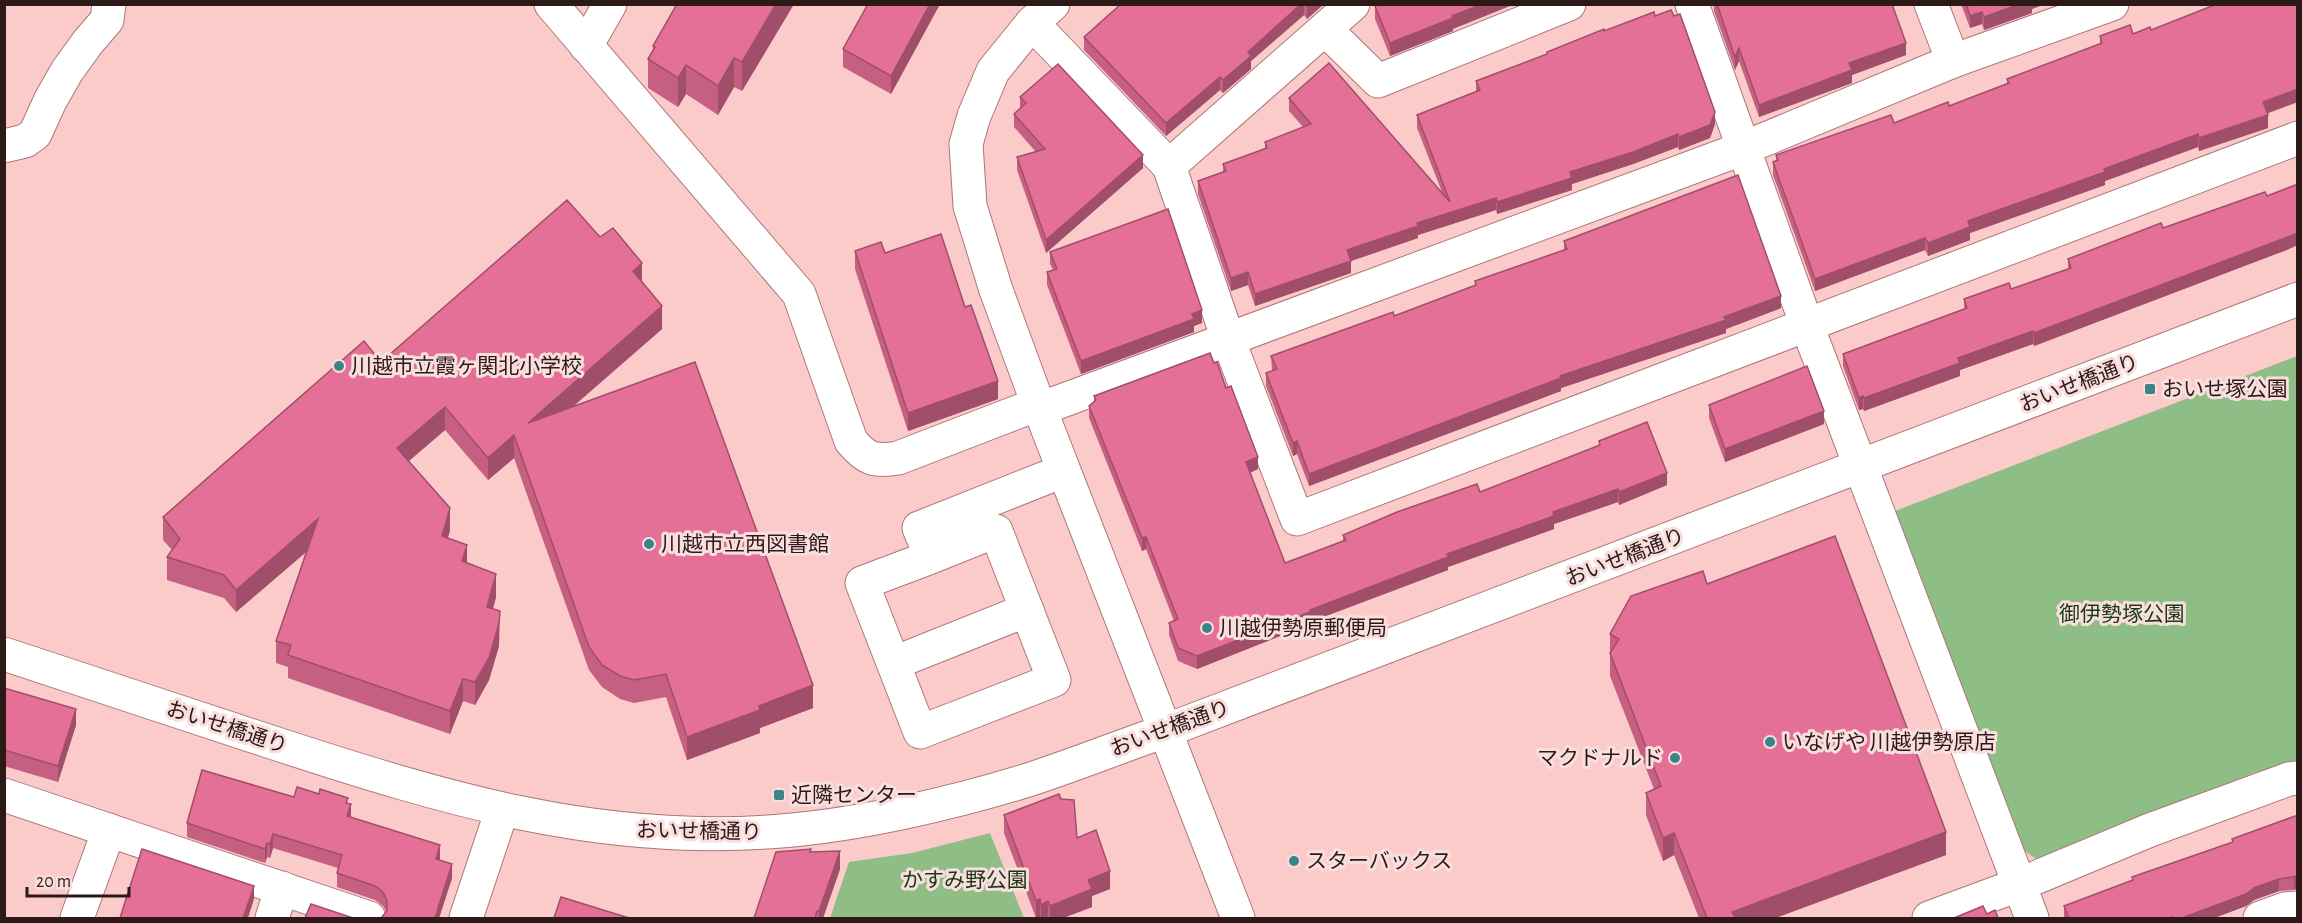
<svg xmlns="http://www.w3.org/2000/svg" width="2302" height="923" font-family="'Alegreya Sans','Noto Sans JP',sans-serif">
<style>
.green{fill:#8fbd86}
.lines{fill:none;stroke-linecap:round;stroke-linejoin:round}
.minor-casing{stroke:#ad7776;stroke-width:35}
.minor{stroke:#fff;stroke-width:33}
.wall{fill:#c56082}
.shaded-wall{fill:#a04e6a}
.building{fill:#e57097;stroke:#a04e6a;stroke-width:1.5}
.poi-dot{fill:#3b8387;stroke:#f8dfde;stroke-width:2}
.labels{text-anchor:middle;stroke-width:6;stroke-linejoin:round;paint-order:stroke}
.poi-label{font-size:21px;fill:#2e1919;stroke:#f8dfde;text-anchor:start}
.street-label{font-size:21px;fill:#2e1919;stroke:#f8dfde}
.park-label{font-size:21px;fill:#193813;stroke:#f8dfde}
</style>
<rect width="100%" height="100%" fill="#fbcbc9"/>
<g class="green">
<path d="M2297 356V764L2256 772 2036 859 2022 849 1895 511Z"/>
<path d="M990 833 1024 918H830L849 862 912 853Z"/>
</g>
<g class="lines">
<defs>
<g id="minor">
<path d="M551 4 799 294 851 441C866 459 874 462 898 458L1038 404"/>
<path d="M1053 4 1032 23 993 71 974 116 966 144 970 206 996 290 1038 404 1238 918"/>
<path d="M1692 4 1806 323 2032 918"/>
<path d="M1931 4 1953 61"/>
<path d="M1032 23 1169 166 1228 339 1297 519 2298 138"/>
<path d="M1325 29 1378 81 1569 4"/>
<path d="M586 46 610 4"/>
<path d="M4 146 25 141 35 134 50 101 67 71 88 42 107 20 109 4"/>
<path d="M1169 166 1353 4"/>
<path d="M1040 409 1744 148 1953 61 2112 4"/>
<path d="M931 557 862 583 920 732 1054 680 996 531 931 557 919 528 1063 471"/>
<path d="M4 654C94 684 184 713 274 743 443 798 599 846 781 831 859 825 954 803 1028 780 1074 765 1119 747 1165 731L2298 299"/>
<path d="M894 663 1027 610"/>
<path d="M4 795 369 918"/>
<path d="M77 918 109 830"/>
<path d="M272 918 282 888"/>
<path d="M466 918 502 810"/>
<path d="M1929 918 2018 885 2150 830 2289 779 2298 778"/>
<path d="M2260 918 2285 909 2298 908"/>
</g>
</defs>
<use href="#minor" class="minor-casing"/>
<use href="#minor" class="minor"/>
</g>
<g class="wall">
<path d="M677 4H794L742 91 734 87 718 115 686 94 678 107 648 88V59L653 50V46Z"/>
<path d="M868 4H940L891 94 843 67V49Z"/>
<path d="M1121 4H1324L1307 19 1304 15 1251 61V69L1223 93 1220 90 1166 136 1084 50V37Z"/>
<path d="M1714 4H1892L1906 55 1852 75V83L1759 117 1739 61 1735 70 1714 11Z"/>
<path d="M1961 4H2045L2032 9V13L1984 30 1982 24 1970 28Z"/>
<path d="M1375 6 1453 29V31L1390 56 1375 19Z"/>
<path d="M1655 16 1715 124 1710 138 1679 150 1678 147 1633 164 1572 184V190L1497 214 1496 210 1418 235V238L1351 261V273L1255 306 1248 285 1231 291 1198 194V181L1223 172V164L1265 149V142L1303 127 1289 111V98L1442 192 1417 128V115L1476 92V81L1547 54V52L1604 31Z"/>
<path d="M2151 30 2267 113 2268 128 2199 151 2198 147 2105 181V185L1970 233V240L1928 256 1925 250 1815 291 1773 175V162L1776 161V155L1894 123 1949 106 2007 84V79L2100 44V36L2133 34Z"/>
<path d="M1020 97 1143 168 1046 253 1017 170V157L1036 152 1014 127V114L1020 108Z"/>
<path d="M2163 228 2289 249 2034 346 2033 344 1960 370V376L1864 411 1863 409 1859 410 1843 366V354L1964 309V299L2011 289 2068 269V259Z"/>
<path d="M600 237 642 283 662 329 574 406 813 708 760 728V733L687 760 666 697 634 703 620 699 602 687 589 670 514 458 488 480 445 430 409 461 450 530 448 538 467 563 496 597 493 609 499 646 489 680 475 705 463 701 450 734 288 678V667L276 663V641L306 551 236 612 224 598 167 580V557L172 550 163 540V517L381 362Z"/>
<path d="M1564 241 1781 308 1726 329V333L1561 388V391L1309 486 1297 454 1293 456 1266 386V373L1272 371 1271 356 1394 316 1475 286V281L1564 250Z"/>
<path d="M855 251 885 253 965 307 998 399 908 431 855 269Z"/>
<path d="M1050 252 1202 323 1194 326V332L1081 374 1047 285V272L1053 270 1050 264Z"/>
<path d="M1226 388 1258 469 1250 473 1285 563 1343 541V535L1480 492 1599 446V441L1667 485 1619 505 1618 502 1554 524V529L1448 567V570L1310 622V624L1197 669 1178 661 1169 635V623L1174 621 1146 549 1142 551 1089 418V406L1094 401V396Z"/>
<path d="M1709 405 1824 424 1725 462 1709 418Z"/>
<path d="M1707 584 1946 855 1775 918H1699L1674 855 1663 861 1646 815V793L1654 789 1610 676V634Z"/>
<path d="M4 688 76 725 58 782 4 766Z"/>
<path d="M348 803 351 817 440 860 452 878 439 918H381L386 911 383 906 375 900 337 887V873L338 868 273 848 270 858 267 857 265 863 187 837V823Z"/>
<path d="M1004 815 1077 838 1110 889 1092 896V907L1063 918H1040V917L1036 918 1004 833Z"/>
<path d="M2298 815 2294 890 2279 891 2254 900 2246 906 2214 918H2064V906L2132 881V877L2232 842V839Z"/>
<path d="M811 852 840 869 823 918H754Z"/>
</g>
<g class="shaded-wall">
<path d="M776 4H794L742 91V62Z"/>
<path d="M930 4H940L891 94V76Z"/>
<path d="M1301 4H1304V15L1251 61V69L1223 93V80L1248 52Z"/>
<path d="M1310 4H1324L1307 19V6Z"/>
<path d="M1483 4H1515L1453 29V31L1390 56V43L1452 16Z"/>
<path d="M2020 4H2045L2032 9V13L1984 30V17Z"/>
<path d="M1982 12V24L1970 28V16Z"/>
<path d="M1906 43V55L1852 75V83L1759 117V105L1849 63Z"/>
<path d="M1739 48V61L1735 70V57Z"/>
<path d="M734 58V87L718 115V86Z"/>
<path d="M686 65V94L678 107V78Z"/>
<path d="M1220 77V90L1166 136V123Z"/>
<path d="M2298 89V102L2263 115V102Z"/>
<path d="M1715 112V124L1710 138 1679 150V137Z"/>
<path d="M2268 115V128L2199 151V138Z"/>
<path d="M1678 134V147L1633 164 1572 184V190L1497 214V202L1570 172Z"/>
<path d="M2198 134V147L2105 181V185L1970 233V240L1928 256V243L1968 221 2104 169Z"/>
<path d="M1143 155V168L1046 253V240Z"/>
<path d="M1496 198V210L1418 235V238L1351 261V273L1255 306V294L1347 250 1417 223Z"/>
<path d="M2298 233V245L2289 249 2034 346V333Z"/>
<path d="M1925 238V250L1815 291V279Z"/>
<path d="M642 263V286L633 271Z"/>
<path d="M1248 272V285L1231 291V278Z"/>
<path d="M1781 296V308L1726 329V333L1561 388V391L1309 486V474L1560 376Z"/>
<path d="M662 306V329L528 445V423Z"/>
<path d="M1202 310V323L1194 326V332L1081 374V361Z"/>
<path d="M2033 331V344L1960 370V376L1864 411V398L1958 358Z"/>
<path d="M998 381V399L908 431V413Z"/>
<path d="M1863 396V409L1859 410V398Z"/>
<path d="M445 407V430L397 471V448Z"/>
<path d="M1824 411V424L1725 462V449Z"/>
<path d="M514 435V458L488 480V458Z"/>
<path d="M1297 441V454L1293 456V443Z"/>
<path d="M1258 457V469L1246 474V462Z"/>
<path d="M1667 473V485L1619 505V492Z"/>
<path d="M1618 489V502L1554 524V529L1448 567V570L1310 622V624L1197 669V656L1447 554 1553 512Z"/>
<path d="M450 508V530L442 558V536Z"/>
<path d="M318 519V542L236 612V590Z"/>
<path d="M1146 537V549L1142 551V538Z"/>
<path d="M467 545V568L462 561Z"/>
<path d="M496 574V597L487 629V607Z"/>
<path d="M500 611 499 646 489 680 475 705V682Z"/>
<path d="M463 679V701L450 734V711Z"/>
<path d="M813 685V708L760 728V733L687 760V737L759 706Z"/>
<path d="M76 709V725L58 782V766Z"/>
<path d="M351 804V818L347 816Z"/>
<path d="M1946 832V855L1775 918H1732V912Z"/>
<path d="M1674 833V855L1663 861V838Z"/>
<path d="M273 834V848L270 858V844Z"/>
<path d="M267 843V857L265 863V849Z"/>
<path d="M440 845V859L436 873V859Z"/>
<path d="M840 851V869L823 918H819V911Z"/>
<path d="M452 864V878L439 918H435Z"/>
<path d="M1110 871V889L1092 896V907L1063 918H1050V906L1088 880Z"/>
<path d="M2298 876V888L2294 890V877Z"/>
<path d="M2279 879V891L2254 900 2246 906 2214 918H2182L2254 888Z"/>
<path d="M254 886V899L248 918H243Z"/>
<path d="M1040 899V917L1036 918V901Z"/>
<path d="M1048 901V918H1041V905Z"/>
</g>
<g class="building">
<path d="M677 4H776L742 62 734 58 718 86 686 65 678 78 648 59 655 47 653 46Z"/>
<path d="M868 4H930L891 76 843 49Z"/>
<path d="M1121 4H1301L1248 52 1251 56 1223 80 1220 77 1166 123 1084 37Z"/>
<path d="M1380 4H1483L1452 16 1453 18 1390 43 1375 6Z"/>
<path d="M1717 4H1892L1906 43 1849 63 1852 70 1759 105 1739 48 1735 57Z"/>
<path d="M1966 4H2020L1984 17 1982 12 1970 16Z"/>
<path d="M2217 4H2298V89L2263 102 2268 115 2199 138 2198 134 2104 169 2105 172 1968 221 1970 227 1928 243 1925 238 1815 279 1773 162 1778 160 1776 155 1891 115 1894 123 1948 102 1949 106 2009 83 2007 79 2102 43 2100 36 2130 25 2133 34 2150 27 2151 30Z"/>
<path d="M1671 10 1674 16 1680 14 1715 112 1710 125 1679 137 1678 134 1633 152 1570 172 1572 178 1497 202 1496 198 1417 223 1418 226 1347 250 1351 261 1255 294 1248 272 1231 278 1198 181 1226 171 1223 164 1267 148 1265 142 1311 124 1289 98 1329 63 1450 202 1417 115 1480 90 1476 81 1547 54V52L1604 29V31L1654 12 1655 16Z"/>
<path d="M1058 64 1143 155 1046 240 1017 157 1045 149 1014 114 1026 103 1020 97Z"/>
<path d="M1738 175 1781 296 1724 317 1726 320 1560 376 1561 378 1309 474 1297 441 1293 443 1266 373 1277 369 1271 356 1393 312 1394 316 1476 285 1475 281 1567 249 1564 241Z"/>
<path d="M2298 184V233L2034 333 2033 331 1958 358 1960 363 1864 398 1863 396 1859 398 1843 354 1967 308 1964 299 2009 283 2011 289 2071 268 2068 259 2161 223 2163 228 2265 192 2267 196Z"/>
<path d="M567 200 600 237 613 228 642 263 633 271 662 306 528 423 695 362 813 685 759 706 760 710 687 737 666 674 634 680 620 676 602 665 589 647 514 435 488 458 445 407 397 448 450 508 442 536 467 545 462 561 496 574 487 607 500 611 499 623 489 658 475 682 463 679 450 711 288 655 291 645 276 641 318 519 236 590 224 575 167 557 180 539 163 517 364 341 381 362Z"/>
<path d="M1168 209 1202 310 1192 314 1194 319 1081 361 1047 272 1057 269 1050 252Z"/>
<path d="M941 234 965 307 971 305 998 381 908 413 855 251 881 242 885 253Z"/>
<path d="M1210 353 1214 363 1217 362 1226 388 1231 386 1258 457 1246 462 1285 563 1346 540 1343 535 1397 512 1477 484 1480 492 1600 445 1599 441 1647 422 1667 473 1619 492 1618 489 1553 512 1554 516 1447 554 1448 557 1310 610V612L1197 656 1178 648 1169 623 1178 619 1146 537 1142 538 1089 406 1096 400 1094 396Z"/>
<path d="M1807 366 1824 411 1725 449 1709 405Z"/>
<path d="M1835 536 1946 832 1732 912 1736 918H1707L1674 833 1663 838 1646 793 1661 786 1610 653 1619 639 1610 634 1631 596 1703 571 1707 584Z"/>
<path d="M4 688 76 709 58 766 4 750Z"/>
<path d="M202 770 294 797 297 787 319 794 320 789 348 798 346 803 351 804 347 816 440 845 436 859 452 864 435 918H381L387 911V901L383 892 375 886 337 873 342 855 273 834 270 844 267 843 265 849 187 823Z"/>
<path d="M1059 794 1061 799 1074 800 1077 838 1096 830 1110 871 1088 880 1092 889 1050 906 1048 901 1041 905 1040 899 1036 901 1004 815Z"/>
<path d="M2298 815V876L2279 879 2254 888 2246 894 2182 918H2172V917L2167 918H2069L2064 906 2133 880 2132 877 2233 842 2232 839Z"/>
<path d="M142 849 254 886 243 918H120Z"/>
<path d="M811 849 810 852 840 851 819 911H817L815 918H754L776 852Z"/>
<path d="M561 897 629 918H554Z"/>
<path d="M311 904 353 918H305Z"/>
<path d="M1983 906 1987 914 1995 910 1998 918H1954Z"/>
</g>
<g class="poi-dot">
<circle cx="339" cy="366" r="6"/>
<rect x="2144" y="383" width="12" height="12" rx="3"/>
<circle cx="649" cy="544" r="6"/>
<circle cx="1207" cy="628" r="6"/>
<circle cx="1770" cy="742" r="6"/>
<circle cx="1675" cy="758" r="6"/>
<rect x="773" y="789" width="12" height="12" rx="3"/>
<circle cx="1294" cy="861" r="6"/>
</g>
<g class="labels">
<g class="poi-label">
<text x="351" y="373">川越市立霞ヶ関北小学校</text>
<text x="2162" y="396">おいせ塚公園</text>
<text x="661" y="551">川越市立西図書館</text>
<text x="1219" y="635">川越伊勢原郵便局</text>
<text x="1782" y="749">いなげや 川越伊勢原店</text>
<text x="1663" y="765" text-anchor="end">マクドナルド</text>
<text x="791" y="802">近隣センター</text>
<text x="1306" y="868">スターバックス</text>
</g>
<g class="street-label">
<text transform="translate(2079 383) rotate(-21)" y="7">おいせ橋通り</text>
<text transform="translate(1625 557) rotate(-21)" y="7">おいせ橋通り</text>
<text transform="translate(227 727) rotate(18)" y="7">おいせ橋通り</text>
<text transform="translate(1170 728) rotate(-20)" y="7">おいせ橋通り</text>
<text transform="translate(699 831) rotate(1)" y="7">おいせ橋通り</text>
</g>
<g class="park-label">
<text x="2122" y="621">御伊勢塚公園</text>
<text x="965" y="887">かすみ野公園</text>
</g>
</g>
<rect width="2302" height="923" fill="none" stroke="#2e1919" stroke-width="12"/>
<path d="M27 887v9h102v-9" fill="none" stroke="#2e1919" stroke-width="3"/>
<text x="36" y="887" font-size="18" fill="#2e1919" stroke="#f8dfde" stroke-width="4.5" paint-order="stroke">20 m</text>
</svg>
